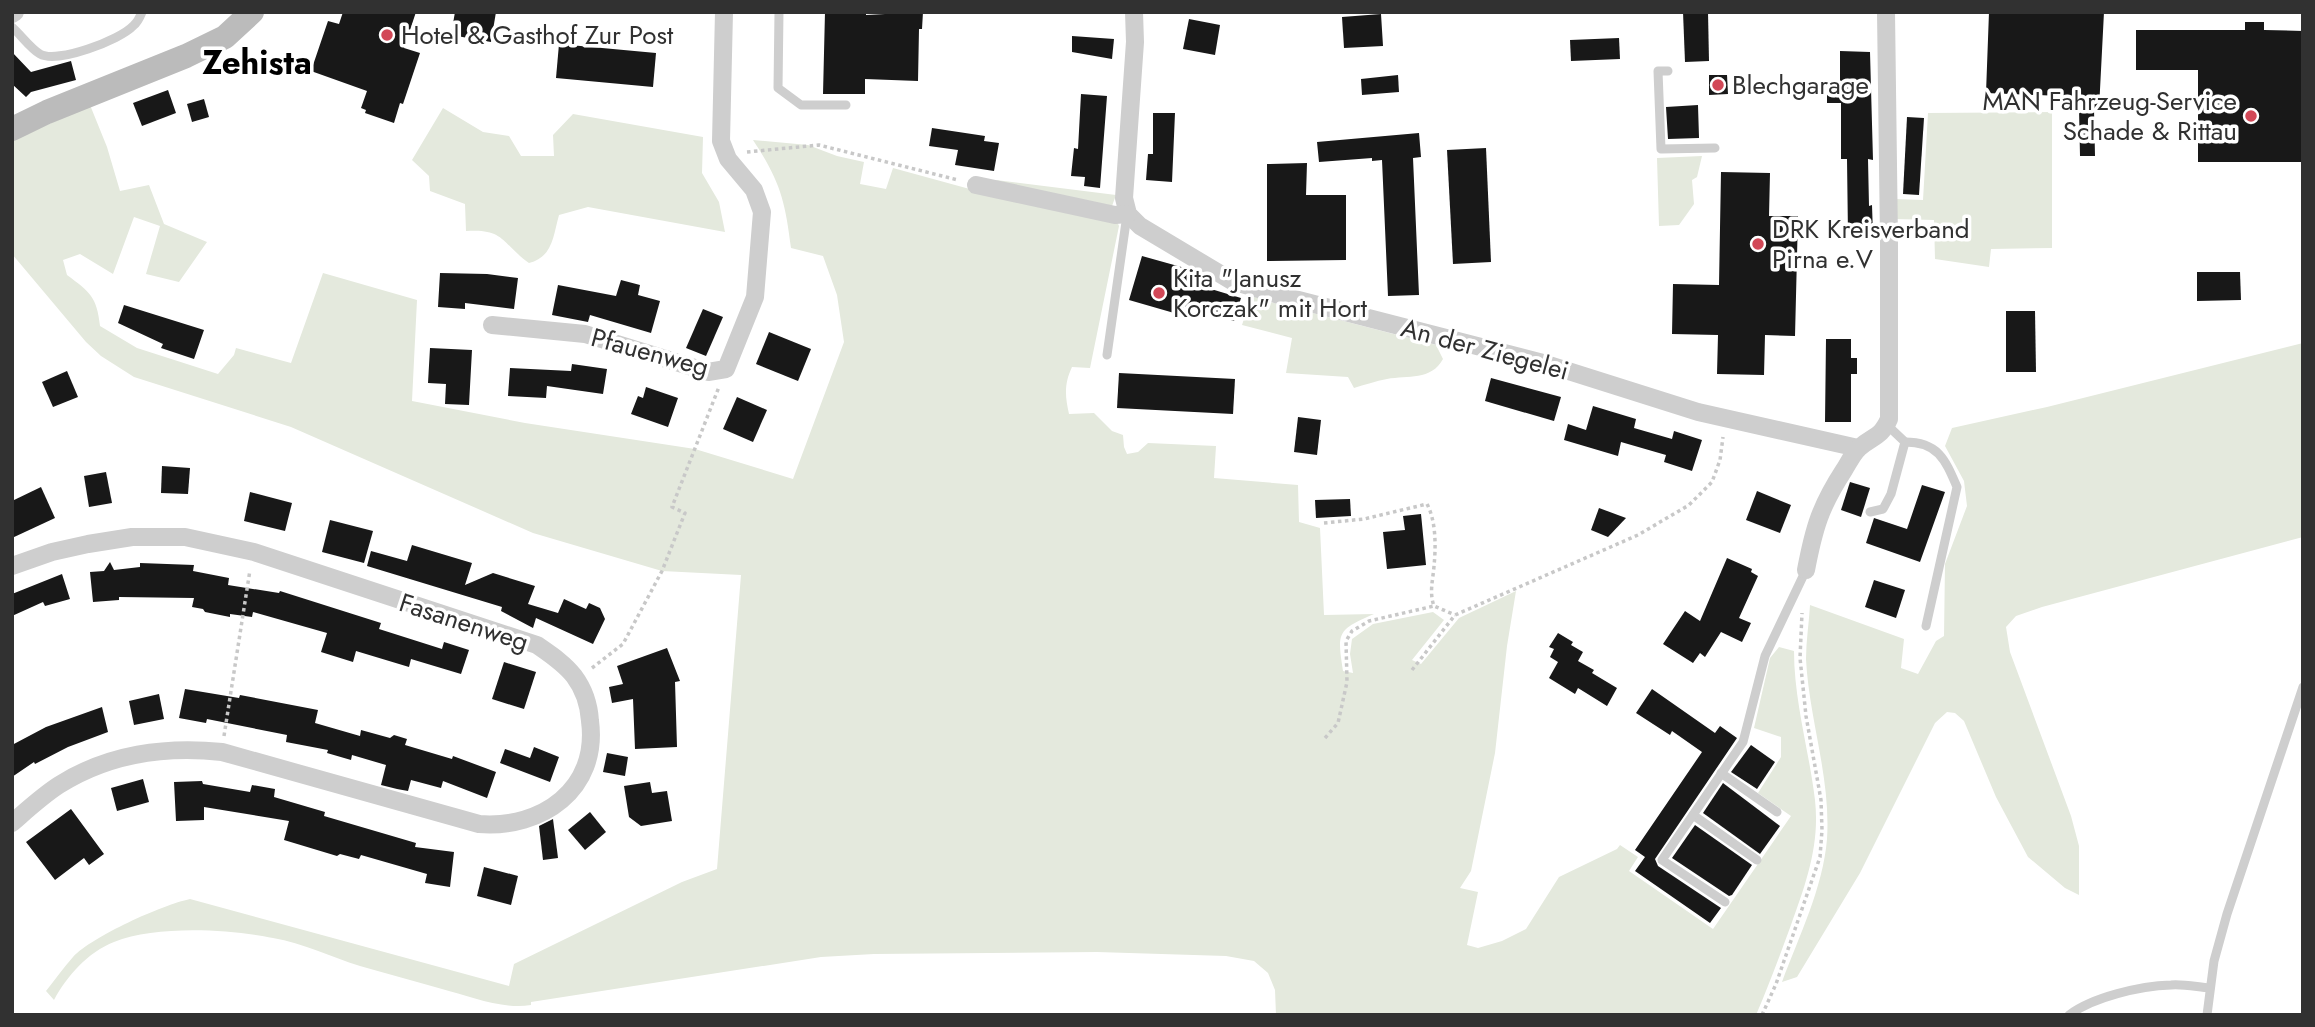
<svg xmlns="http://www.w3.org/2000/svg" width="2315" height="1027" font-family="Jost,sans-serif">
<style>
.green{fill:#e4e9dd}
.building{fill:#181818}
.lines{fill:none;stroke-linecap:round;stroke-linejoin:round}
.path{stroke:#c8c8c8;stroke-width:3.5;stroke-dasharray:3.5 3.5;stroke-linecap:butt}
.service{stroke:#cecece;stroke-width:9}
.minor{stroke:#cecece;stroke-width:18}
.secondary{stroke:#bbb;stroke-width:24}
.poi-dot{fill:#d24857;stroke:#fff;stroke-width:2.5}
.labels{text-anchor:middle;stroke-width:7;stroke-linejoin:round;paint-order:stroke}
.poi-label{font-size:26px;fill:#313131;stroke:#fff;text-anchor:start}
.street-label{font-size:26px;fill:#313131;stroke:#fff}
.district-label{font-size:33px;font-weight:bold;fill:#000;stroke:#fff}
</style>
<rect width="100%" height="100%" fill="#fff"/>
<g class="green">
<path d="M90 105 107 147 120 191 149 185 164 224 207 242 179 282 146 274 160 226 134 217 113 274 80 254 63 260 67 275C90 292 97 297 100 326L137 348 218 374 234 355 236 348 291 363 323 273 417 300 412 401 525 423 695 449 793 479 844 342 837 295 823 256 791 248C785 200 780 181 753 140L808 145 837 156 864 162 860 184 886 189 893 168 966 188 1116 219 1119 226 1090 368 1072 367C1064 384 1065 396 1069 414L1094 413 1112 431 1123 435 1124 447 1127 454 1138 452 1148 443 1216 446 1214 478 1298 485 1299 522 1320 528 1324 615 1374 614C1337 630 1337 632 1343 671L1353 673 1350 654 1352 639 1373 624 1433 612 1444 620 1412 660 1421 664 1459 618 1516 591 1507 646 1495 753 1471 871 1460 888 1478 892 1467 945 1478 948 1502 941 1526 929 1559 877 1617 849 1620 845 1638 857 1629 871 1713 929 1791 816 1758 793 1781 757V737L1754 728 1770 658 1779 647 1794 651C1794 701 1809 750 1815 800 1820 845 1806 883 1791 925 1780 955 1769 985 1756 1015H1276L1275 990 1268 973 1254 961 1226 956 1097 952 874 954 821 957 531 1002V1005C503 1010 469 996 442 989 415 981 387 974 360 966 331 957 303 943 273 938 229 929 156 925 114 942 88 952 67 976 54 1000L46 991C55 980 63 968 73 957 93 936 162 905 190 899L509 986 514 964 682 882 717 869 741 575 662 571 533 533 291 427 134 377 101 356 86 342 12 254V141Z"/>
<path d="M443 108 483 132 509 136 521 156H554L553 135 573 114 703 137 702 173 719 202 725 232 588 207 559 215C553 236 553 257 529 263 502 244 505 228 466 231L465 204 430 191 429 176 412 160Z"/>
<path d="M2052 112V248L1991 249 1989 267 1935 259 1934 220 1894 219 1895 199 1923 200 1928 113Z"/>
<path d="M1702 156 1697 177 1692 180 1694 204 1679 225 1659 226 1657 158Z"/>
<path d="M996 180 1116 195 1112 206 998 184Z"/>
<path d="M1252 294 1270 302 1436 345 1443 359C1431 381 1408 375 1387 379 1376 381 1364 385 1354 388L1348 377 1286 373 1292 338 1242 325Z"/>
<path d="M2303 343V537L2042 607 2016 616 2006 627 2010 652 2071 816 2079 846V895L2065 888 2028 857 1996 797 1964 721 1955 713 1947 712 1935 723 1860 873 1797 977 1782 982C1799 936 1823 888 1827 839 1831 778 1809 719 1806 659 1806 641 1809 623 1810 605L1904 639 1901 668 1918 674 1936 641 1944 636 1945 564 1967 506 1964 481 1945 446 1952 428 2047 407Z"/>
</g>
<g class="building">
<path d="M343 12H416L404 48 420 53 403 104 400 103 394 123 365 113 366 110 361 108 367 91 311 71 328 21 339 24Z"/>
<path d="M455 12H496L491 42 451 35Z"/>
<path d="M825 12H866V15L923 12 922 29H919L918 81 865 79V94H823Z"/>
<path d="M1683 12H1708L1709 61 1685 62Z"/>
<path d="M1989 12H2104L2099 109H2094L2095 156H2080L2079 108H2061V96L1986 93Z"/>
<path d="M1381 14 1383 46 1344 48 1342 17Z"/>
<path d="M1189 19 1220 25 1215 55 1183 49Z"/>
<path d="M2245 22H2264V30L2303 31V162H2198V70H2136V30H2245Z"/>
<path d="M1072 36 1114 39 1112 59 1072 52Z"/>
<path d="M1619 38 1620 59 1571 61 1570 40Z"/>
<path d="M559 44 656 53 653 87 556 78Z"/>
<path d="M1840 51 1870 52 1873 160 1868 159 1869 206 1872 205 1873 235 1848 236 1847 159H1841V103H1827V85L1840 86Z"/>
<path d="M12 52 31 72 71 61 76 80 31 92 26 97 12 84Z"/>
<path d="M1398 75 1399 92 1362 95 1361 79Z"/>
<path d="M1709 75H1727L1728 94 1709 95Z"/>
<path d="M168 90 176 113 142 126 133 103Z"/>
<path d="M1081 94 1107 96 1100 188 1084 186 1085 177 1071 176 1074 148 1078 149Z"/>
<path d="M204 99 209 117 192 122 187 104Z"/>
<path d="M1698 105 1699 138 1668 139 1666 107Z"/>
<path d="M1153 113H1175L1172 182 1146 180 1148 154H1153Z"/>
<path d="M1907 117 1924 118 1919 195 1903 194Z"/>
<path d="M932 128 985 136 984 141 999 143 994 171 955 165 958 150 929 146Z"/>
<path d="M1419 133 1421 157 1413 158 1419 295 1388 296 1382 160 1372 161V158L1319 162 1317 142Z"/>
<path d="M1486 148 1491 262 1453 264 1447 150Z"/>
<path d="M1307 163 1306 195H1346V260L1267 261V164Z"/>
<path d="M1721 172 1770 173 1769 216H1798L1795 336 1765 335 1764 375 1717 374 1718 335 1672 334 1673 284 1719 285Z"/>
<path d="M1142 256 1192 270 1194 271 1191 283 1241 298 1234 321 1184 306 1181 315 1129 300Z"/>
<path d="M2197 272H2240L2241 300 2197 301Z"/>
<path d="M440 273 487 274 518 278 514 309 465 303V309L438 307Z"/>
<path d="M621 280 640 285 638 295 660 301 651 333 590 315 588 322 552 315 558 285 616 296Z"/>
<path d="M124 305 204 330 194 359 161 348 163 344 118 323Z"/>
<path d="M703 309 723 317 706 356 686 348Z"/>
<path d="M2006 311H2035L2036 372H2006Z"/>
<path d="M769 332 811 349 798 381 756 364Z"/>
<path d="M1826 339H1851V358H1857V374H1851V422H1825Z"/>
<path d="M430 348 472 350 469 405 445 404 446 384 428 383Z"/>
<path d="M572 364 607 369 603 394 547 386 546 398 508 396 510 368 571 371Z"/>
<path d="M67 371 78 397 53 407 42 382Z"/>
<path d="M1119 373 1235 379 1233 414 1117 408Z"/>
<path d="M1491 378 1561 397 1554 421 1485 401Z"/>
<path d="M646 387 678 398 668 427 631 414 638 396 643 398Z"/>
<path d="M737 397 767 410 753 442 723 429Z"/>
<path d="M1593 406 1636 419 1634 428 1672 439 1674 431 1702 440 1692 471 1664 462 1666 455 1621 442 1618 456 1564 440 1568 424 1586 430Z"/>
<path d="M1298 417 1321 420 1317 455 1294 452Z"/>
<path d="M162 466 190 468 188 494 161 493Z"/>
<path d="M106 472 112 503 89 507 84 476Z"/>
<path d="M1850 482 1870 488 1861 517 1841 510Z"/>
<path d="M1922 485 1945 492 1920 562 1866 543 1874 518 1907 529Z"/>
<path d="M41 487 55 518 12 538V501Z"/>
<path d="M1757 491 1791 505 1780 533 1746 520Z"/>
<path d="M250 492 292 503 285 531 244 521Z"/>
<path d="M1350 499 1351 516 1316 518 1315 500Z"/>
<path d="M1599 508 1626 518 1608 537 1591 530Z"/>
<path d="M1421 514 1426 565 1387 569 1383 532 1405 530 1403 516Z"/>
<path d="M330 520 373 531 364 563 322 552Z"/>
<path d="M412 545 472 563 465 585 493 573 535 586 528 604 558 613 564 599 586 609 589 603 600 608 605 619 593 644 536 618 533 628 501 611 502 607 367 566 371 551 407 561Z"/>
<path d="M1727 558 1752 569 1751 572 1758 576 1739 618 1751 623 1742 642 1721 632 1705 657 1700 653 1693 663 1663 644 1685 611 1700 621Z"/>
<path d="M110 562 114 570 140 567V563L194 565 193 571 229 578 228 585 279 593 280 591 381 623 379 629 442 649 444 642 469 650 461 674 411 659 409 667 356 651 353 662 321 652 327 633 253 612 252 617 230 614V617L205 612 203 609 192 607 194 598 119 597V600L93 602 90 572 104 571Z"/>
<path d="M62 574 70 599 45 606 43 602 12 616V594Z"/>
<path d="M1874 580 1905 590 1896 618 1865 607Z"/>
<path d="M1558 633 1573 642 1571 645 1583 652 1578 661 1594 670 1592 673 1617 688 1607 706 1578 688 1575 694 1549 678 1558 662 1550 657 1554 649 1549 647Z"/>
<path d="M667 648 680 681 675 682 677 747 635 749 633 699 612 703 609 687 623 684 617 666Z"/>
<path d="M504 662 536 672 524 709 492 699Z"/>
<path d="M185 689 239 698 240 695 318 710 315 723 360 736 361 730 390 738 394 735 407 739 405 745 452 759 453 756 496 772 487 798 443 781 441 788 411 780 408 791 397 789 381 785 386 765 352 755 351 760 327 753 328 750 286 742 287 735 207 719 206 723 179 718Z"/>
<path d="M1652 689 1715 733 1720 726 1737 738 1655 859 1658 866 1721 908 1710 923 1635 871 1645 857 1635 850 1702 752 1672 731 1670 735 1636 713Z"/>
<path d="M159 694 164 719 134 725 129 701Z"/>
<path d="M102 707 108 732 68 747 35 764 34 762 12 777V745L46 727Z"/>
<path d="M1751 745 1775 762 1757 789 1731 772Z"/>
<path d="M534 747 559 757 550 782 500 763 505 749 530 758Z"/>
<path d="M607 753 628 757 625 776 603 772Z"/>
<path d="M143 779 149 802 117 811 111 788Z"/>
<path d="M202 781 203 784 250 792 252 785 275 789 274 797 325 812 324 816 416 843 415 847 454 852 450 887 425 883 427 874 361 855 359 859 340 854 337 856 284 840 289 821 204 807V820L176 821 174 782Z"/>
<path d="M650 782 652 793 667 791 672 821 641 826 629 817 624 786Z"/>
<path d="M1723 783 1780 826 1760 854 1703 813Z"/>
<path d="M71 809 104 854 89 865 84 858 55 880 26 842Z"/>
<path d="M590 812 606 832 585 850 568 830Z"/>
<path d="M553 819 558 858 543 860 539 826Z"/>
<path d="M1695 825 1752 865 1732 895 1729 896 1672 858Z"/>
<path d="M484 867 518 876 511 905 477 896Z"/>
</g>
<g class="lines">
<g class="path">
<path d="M747 152 819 145 958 180"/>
<path d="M1324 523 1364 519 1427 504C1436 521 1436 546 1434 566 1433 580 1429 592 1434 606L1455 615"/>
<path d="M592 668 623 644 662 571 685 513 672 507 719 387"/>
<path d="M1412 670 1455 615 1638 535 1689 505 1712 482 1720 460 1723 437"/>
<path d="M224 736 250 570"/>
<path d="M1325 738 1338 723 1347 682 1346 641 1352 631 1369 621 1434 606"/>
<path d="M1762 1015 1776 984 1820 857 1822 830 1821 800 1806 716 1800 658 1802 613"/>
</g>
<g class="service">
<path d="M779 12 778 88 801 105H846"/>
<path d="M12 27C21 35 30 48 40 54 57 64 120 40 133 26 137 23 140 17 142 12"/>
<path d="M1668 71H1658L1661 149 1715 148"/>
<path d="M1107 355 1127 215"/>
<path d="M1905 442C1938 442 1945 459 1957 487L1926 626"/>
<path d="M1870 512 1883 509 1891 494 1905 442 1886 424"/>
<path d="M1721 773 1777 812"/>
<path d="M1693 815 1757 860"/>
<path d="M1725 902 1662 860 1743 742 1765 656 1806 570"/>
<path d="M2069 1015C2093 997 2140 986 2171 985 2184 984 2197 987 2210 988"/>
<path d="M2207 1015 2214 961 2227 914 2303 687"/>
</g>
<g class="minor">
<path d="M1134 12 1135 42 1124 198 1128 214 1140 226 1232 281 1279 295 1543 363 1698 412 1858 448"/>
<path d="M12 14 15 12"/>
<path d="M976 185 1115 215 1128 214"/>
<path d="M492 325 585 334 708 372 726 369 755 297 762 212 754 190 728 159 721 141 724 12"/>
<path d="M12 566 52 552 88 544 132 537H185L254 552 537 645C550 654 564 663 574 676 583 688 589 705 590 721 599 789 542 829 479 824L222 752C166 746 108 754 59 785 42 796 27 810 12 823"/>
<path d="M1806 570C1814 528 1820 507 1844 470 1848 464 1853 453 1859 448 1873 435 1880 439 1889 419V241L1886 12"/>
</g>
<path class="secondary" d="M12 129 47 112 186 56 225 37 252 12"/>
</g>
<g class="poi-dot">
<circle cx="387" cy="35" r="7"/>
<circle cx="1718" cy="85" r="7"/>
<circle cx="2251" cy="116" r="7"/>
<circle cx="1758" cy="244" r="7"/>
<circle cx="1159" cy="293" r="7"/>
</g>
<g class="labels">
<g class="poi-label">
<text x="401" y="44">Hotel &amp; Gasthof Zur Post</text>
<text x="1732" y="94">Blechgarage</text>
<text x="2237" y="110" text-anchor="end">MAN Fahrzeug-Service<tspan x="2237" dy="30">Schade &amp; Rittau</tspan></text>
<text x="1772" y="238">DRK Kreisverband<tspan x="1772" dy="30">Pirna e.V</tspan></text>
<text x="1173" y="287">Kita "Janusz<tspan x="1173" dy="30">Korczak" mit Hort</tspan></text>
</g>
<g class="street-label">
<text transform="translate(1485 349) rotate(15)" y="9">An der Ziegelei</text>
<text transform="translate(650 352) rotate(15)" y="9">Pfauenweg</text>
<text transform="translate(464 622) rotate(18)" y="9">Fasanenweg</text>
</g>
<g class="district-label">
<text x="257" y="74">Zehista</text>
</g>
</g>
<rect width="2315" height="1027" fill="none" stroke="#313131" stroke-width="28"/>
</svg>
